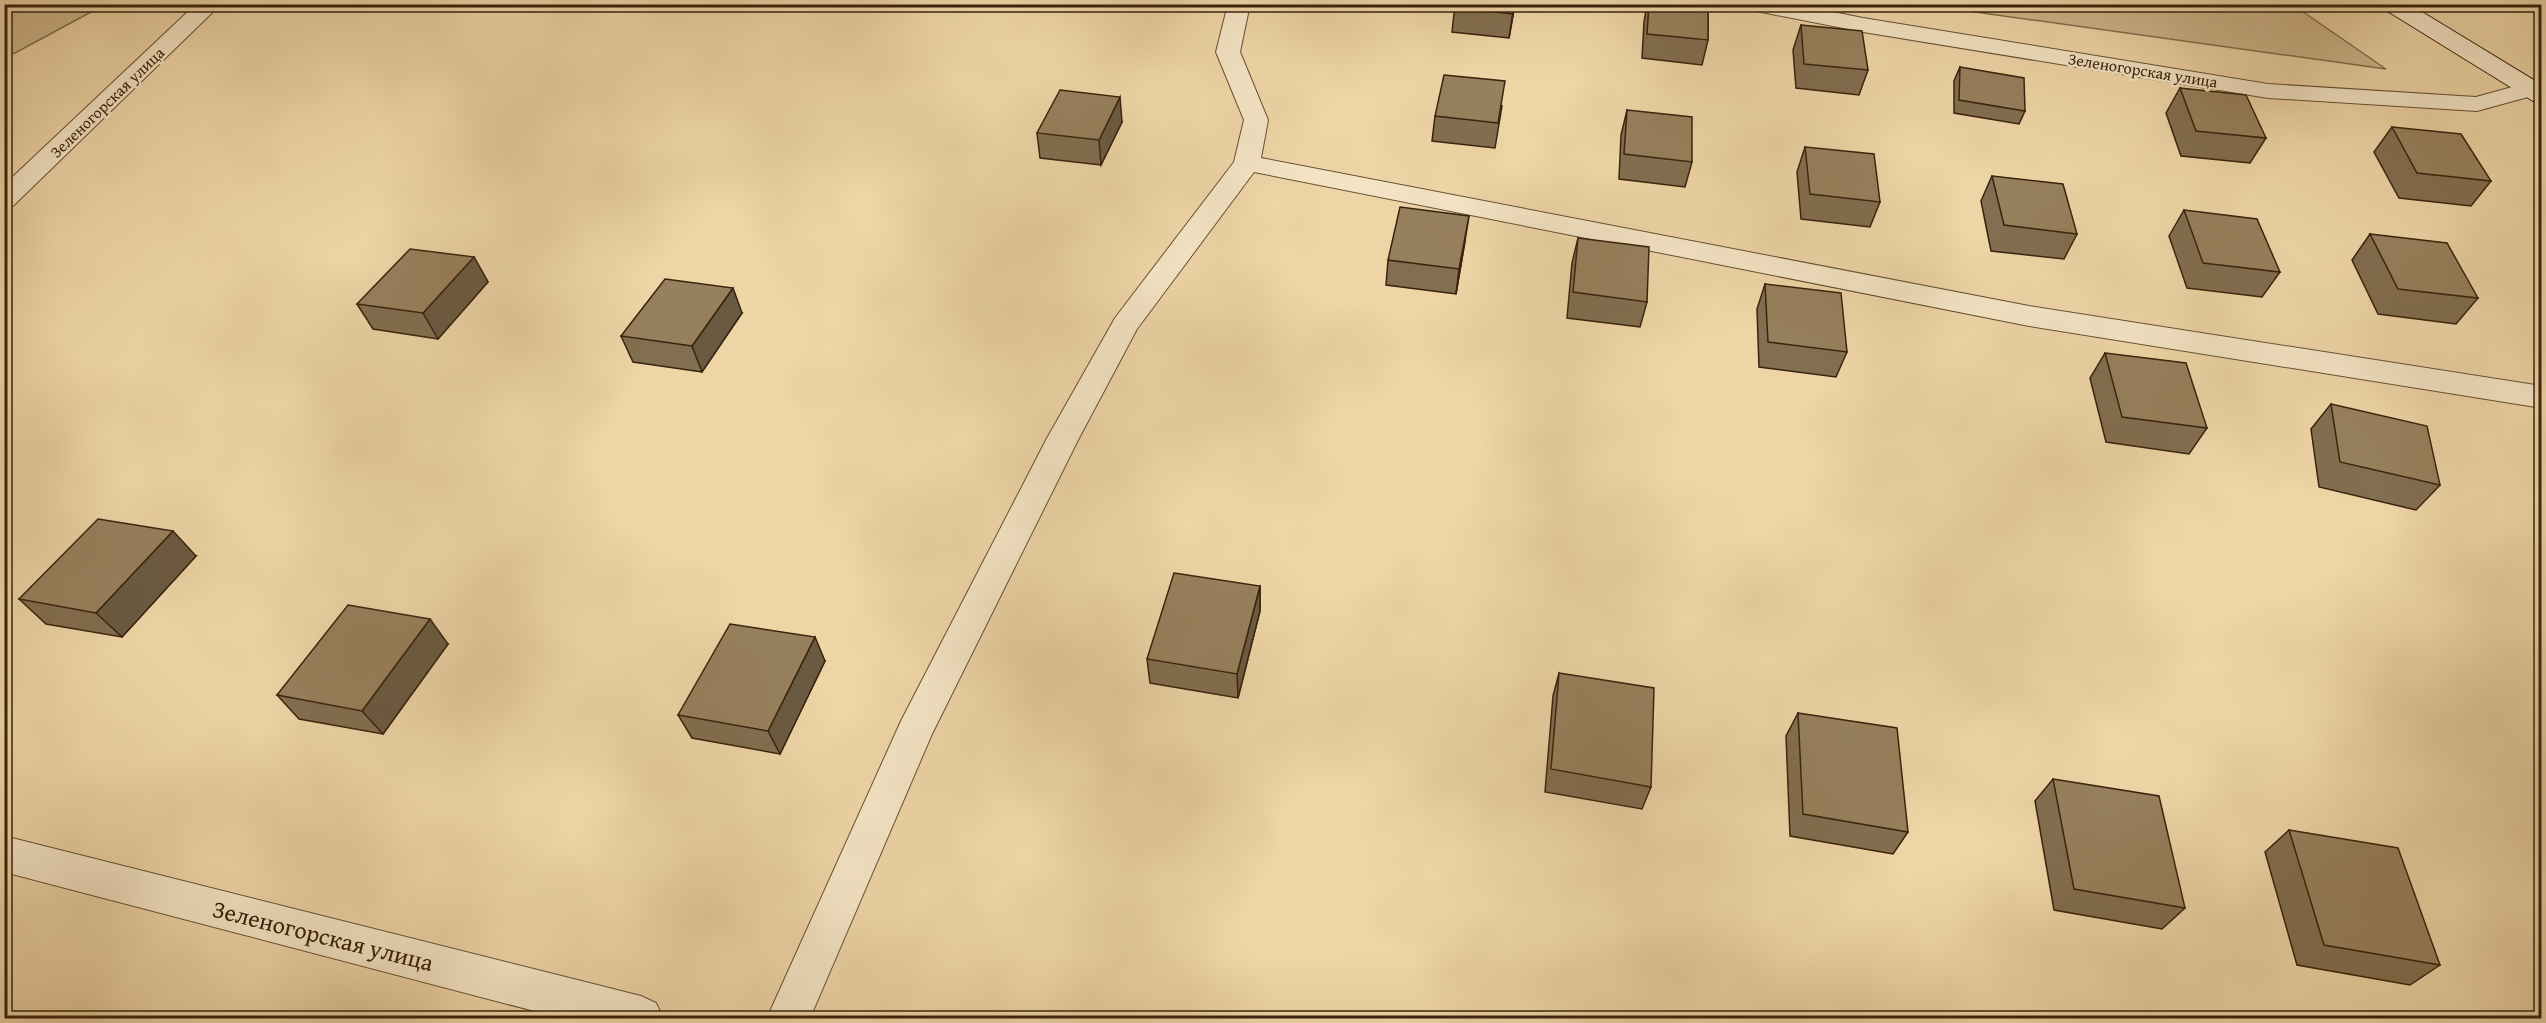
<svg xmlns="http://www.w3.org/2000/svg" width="2546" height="1023" font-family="'Gentium Book Plus',serif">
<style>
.green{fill:#cfb78c;stroke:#846d4c;stroke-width:1.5}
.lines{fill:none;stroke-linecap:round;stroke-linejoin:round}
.street-casing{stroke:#665033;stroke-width:2}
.secondary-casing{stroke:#39230d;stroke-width:2}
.street{fill:#f4e4c5;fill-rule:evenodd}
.secondary{fill:#f4e4c5;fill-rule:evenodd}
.wall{fill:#826e50;stroke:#39230d;stroke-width:1.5}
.shaded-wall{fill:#6a5a41;stroke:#39230d;stroke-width:1.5}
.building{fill:#97805d;stroke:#39230d;stroke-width:1.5}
.labels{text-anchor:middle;stroke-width:5;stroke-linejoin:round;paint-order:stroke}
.far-street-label{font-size:16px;fill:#39230d;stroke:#f4e4c5}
.near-street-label{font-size:24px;fill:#39230d;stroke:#f4e4c5}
</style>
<rect width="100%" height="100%" fill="#eed5a6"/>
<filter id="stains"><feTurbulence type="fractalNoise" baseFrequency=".00333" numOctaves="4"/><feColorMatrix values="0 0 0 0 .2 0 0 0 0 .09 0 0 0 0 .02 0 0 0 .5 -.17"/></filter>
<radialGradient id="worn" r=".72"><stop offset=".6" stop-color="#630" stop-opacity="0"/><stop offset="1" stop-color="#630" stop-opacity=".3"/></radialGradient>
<g class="green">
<path d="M5 4H104V5L15 53 5 56Z"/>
<path d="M1925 5H2293L2386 69Z"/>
</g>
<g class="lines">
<defs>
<g id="street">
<path d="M196 4H221L13 206 4 208V185Z"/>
<path d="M1228 4H1250L1240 52 1268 120 1261 158 2029 306 2542 386V408L2029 326 1254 172 1137 329 1078 440 932 734 810 1018H767L901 721 1046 440 1115 318 1234 162 1244 120 1216 52Z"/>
<path d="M1745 4H1793L1863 18 2268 84 2476 97 2530 82 2539 84 2542 90 2539 94 2477 111 2268 98 1863 32 1756 11 1748 9Z"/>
<path d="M4 836 641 996 656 1003 663 1018H561L4 872Z"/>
</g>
<path id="secondary" d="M2381 4H2409L2542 85V103L2533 101 2384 9Z"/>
</defs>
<use href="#street" class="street-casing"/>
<use href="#secondary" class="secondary-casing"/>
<use href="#street" class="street"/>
<use href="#secondary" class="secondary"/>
</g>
<g class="wall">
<path d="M1455 4H1515L1509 38 1452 32Z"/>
<path d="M1647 4H1708V40L1702 65 1642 58 1644 22Z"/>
<path d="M1801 25 1868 70 1859 95 1796 88 1793 50Z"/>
<path d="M1960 67 2025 111 2019 124 1954 113V81Z"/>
<path d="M2180 88 2266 138 2250 163 2181 156 2166 113Z"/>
<path d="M1502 106 1495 148 1432 141 1435 116Z"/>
<path d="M1627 110 1692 162 1685 187 1619 179 1621 135Z"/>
<path d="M1122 122 1101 165 1040 158 1037 133Z"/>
<path d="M2392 127 2491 181 2471 206 2399 198 2374 152Z"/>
<path d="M1805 147 1880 202 1870 227 1801 219 1797 172Z"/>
<path d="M1992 176 2077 234 2064 259 1991 251 1981 201Z"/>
<path d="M2184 210 2280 272 2262 297 2187 288 2169 236Z"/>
<path d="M2370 234 2478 298 2456 324 2378 314 2352 260Z"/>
<path d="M1578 238 1647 302 1640 327 1567 318 1572 263Z"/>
<path d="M1465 241 1456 294 1386 285 1388 260Z"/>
<path d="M474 257 488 282 438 339 373 329 357 304Z"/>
<path d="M1765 284 1847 352 1836 377 1759 367 1757 309Z"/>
<path d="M742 313 702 372 633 362 621 336Z"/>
<path d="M2105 353 2207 428 2189 454 2106 442 2090 378Z"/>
<path d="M2331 404 2440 485 2416 510 2319 487 2311 429Z"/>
<path d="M196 556 122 637 46 624 19 599Z"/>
<path d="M1260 586V611L1238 698 1150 683 1147 659Z"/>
<path d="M448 644 383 734 299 719 277 695Z"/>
<path d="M825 661 780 754 692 738 678 715Z"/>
<path d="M1559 673 1651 787 1642 809 1545 792 1553 696Z"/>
<path d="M1798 713 1908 832 1893 854 1790 836 1786 736Z"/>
<path d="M2053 779 2185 908 2162 929 2054 910 2035 801Z"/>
<path d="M2289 830 2440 965 2410 985 2297 965 2265 852Z"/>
</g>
<g class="shaded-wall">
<path d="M1514 4H1515L1509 38Z"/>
<path d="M1120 97 1122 122 1101 165 1099 140Z"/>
<path d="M1469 216 1465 241 1456 294 1459 269Z"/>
<path d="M474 257 488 282 438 339 423 313Z"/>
<path d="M733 288 742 313 702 372 692 346Z"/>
<path d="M173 531 196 556 122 637 96 613Z"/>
<path d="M1260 586V611L1238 698 1237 674Z"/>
<path d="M430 619 448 644 383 734 362 711Z"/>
<path d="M815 637 825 661 780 754 768 731Z"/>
</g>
<g class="building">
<path d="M1455 4H1514L1513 14 1454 8Z"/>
<path d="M1649 4H1708V40L1647 34Z"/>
<path d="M1801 25 1862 31 1868 70 1804 64Z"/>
<path d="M1960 67 2024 78 2025 111 1959 100Z"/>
<path d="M1444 75 1505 81 1498 123 1435 116Z"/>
<path d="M2180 88 2246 95 2266 138 2196 131Z"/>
<path d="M1060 90 1120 97 1099 140 1037 133Z"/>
<path d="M1627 110 1692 117V162L1624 154Z"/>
<path d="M2392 127 2461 134 2491 181 2417 173Z"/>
<path d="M1805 147 1874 154 1880 202 1810 194Z"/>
<path d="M1992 176 2063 184 2077 234 2004 225Z"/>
<path d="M1400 207 1469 216 1459 269 1388 260Z"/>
<path d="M2184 210 2257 219 2280 272 2203 263Z"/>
<path d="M2370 234 2447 243 2478 298 2398 289Z"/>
<path d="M1578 238 1649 247 1647 302 1573 292Z"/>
<path d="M410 249 474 257 423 313 357 304Z"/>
<path d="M665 279 733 288 692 346 621 336Z"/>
<path d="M1765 284 1841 293 1847 352 1768 342Z"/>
<path d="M2105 353 2186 363 2207 428 2122 417Z"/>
<path d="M2331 404 2427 426 2440 485 2340 462Z"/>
<path d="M98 519 173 531 96 613 19 599Z"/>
<path d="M1174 573 1260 586 1237 674 1147 659Z"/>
<path d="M348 605 430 619 362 711 277 695Z"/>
<path d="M730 624 815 637 768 731 678 715Z"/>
<path d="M1559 673 1654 688 1651 787 1551 769Z"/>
<path d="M1798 713 1897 728 1908 832 1803 814Z"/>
<path d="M2053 779 2159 796 2185 908 2074 889Z"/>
<path d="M2289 830 2398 848 2440 965 2324 945Z"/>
</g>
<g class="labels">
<g class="far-street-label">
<text transform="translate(2143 70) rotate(9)" y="6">Зеленогорская улица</text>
<text transform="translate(107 102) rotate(-44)" y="6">Зеленогорская улица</text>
</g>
<g class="near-street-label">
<text transform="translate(323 936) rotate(14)" y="8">Зеленогорская улица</text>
</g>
</g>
<rect width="2546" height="1023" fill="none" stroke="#eed5a6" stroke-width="24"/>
<rect x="6" y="6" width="2534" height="1011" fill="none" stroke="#39230d" stroke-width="3"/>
<rect x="12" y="12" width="2522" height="999" fill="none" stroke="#39230d" stroke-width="1.5"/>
<rect width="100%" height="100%" filter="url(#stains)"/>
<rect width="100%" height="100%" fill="url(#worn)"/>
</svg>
